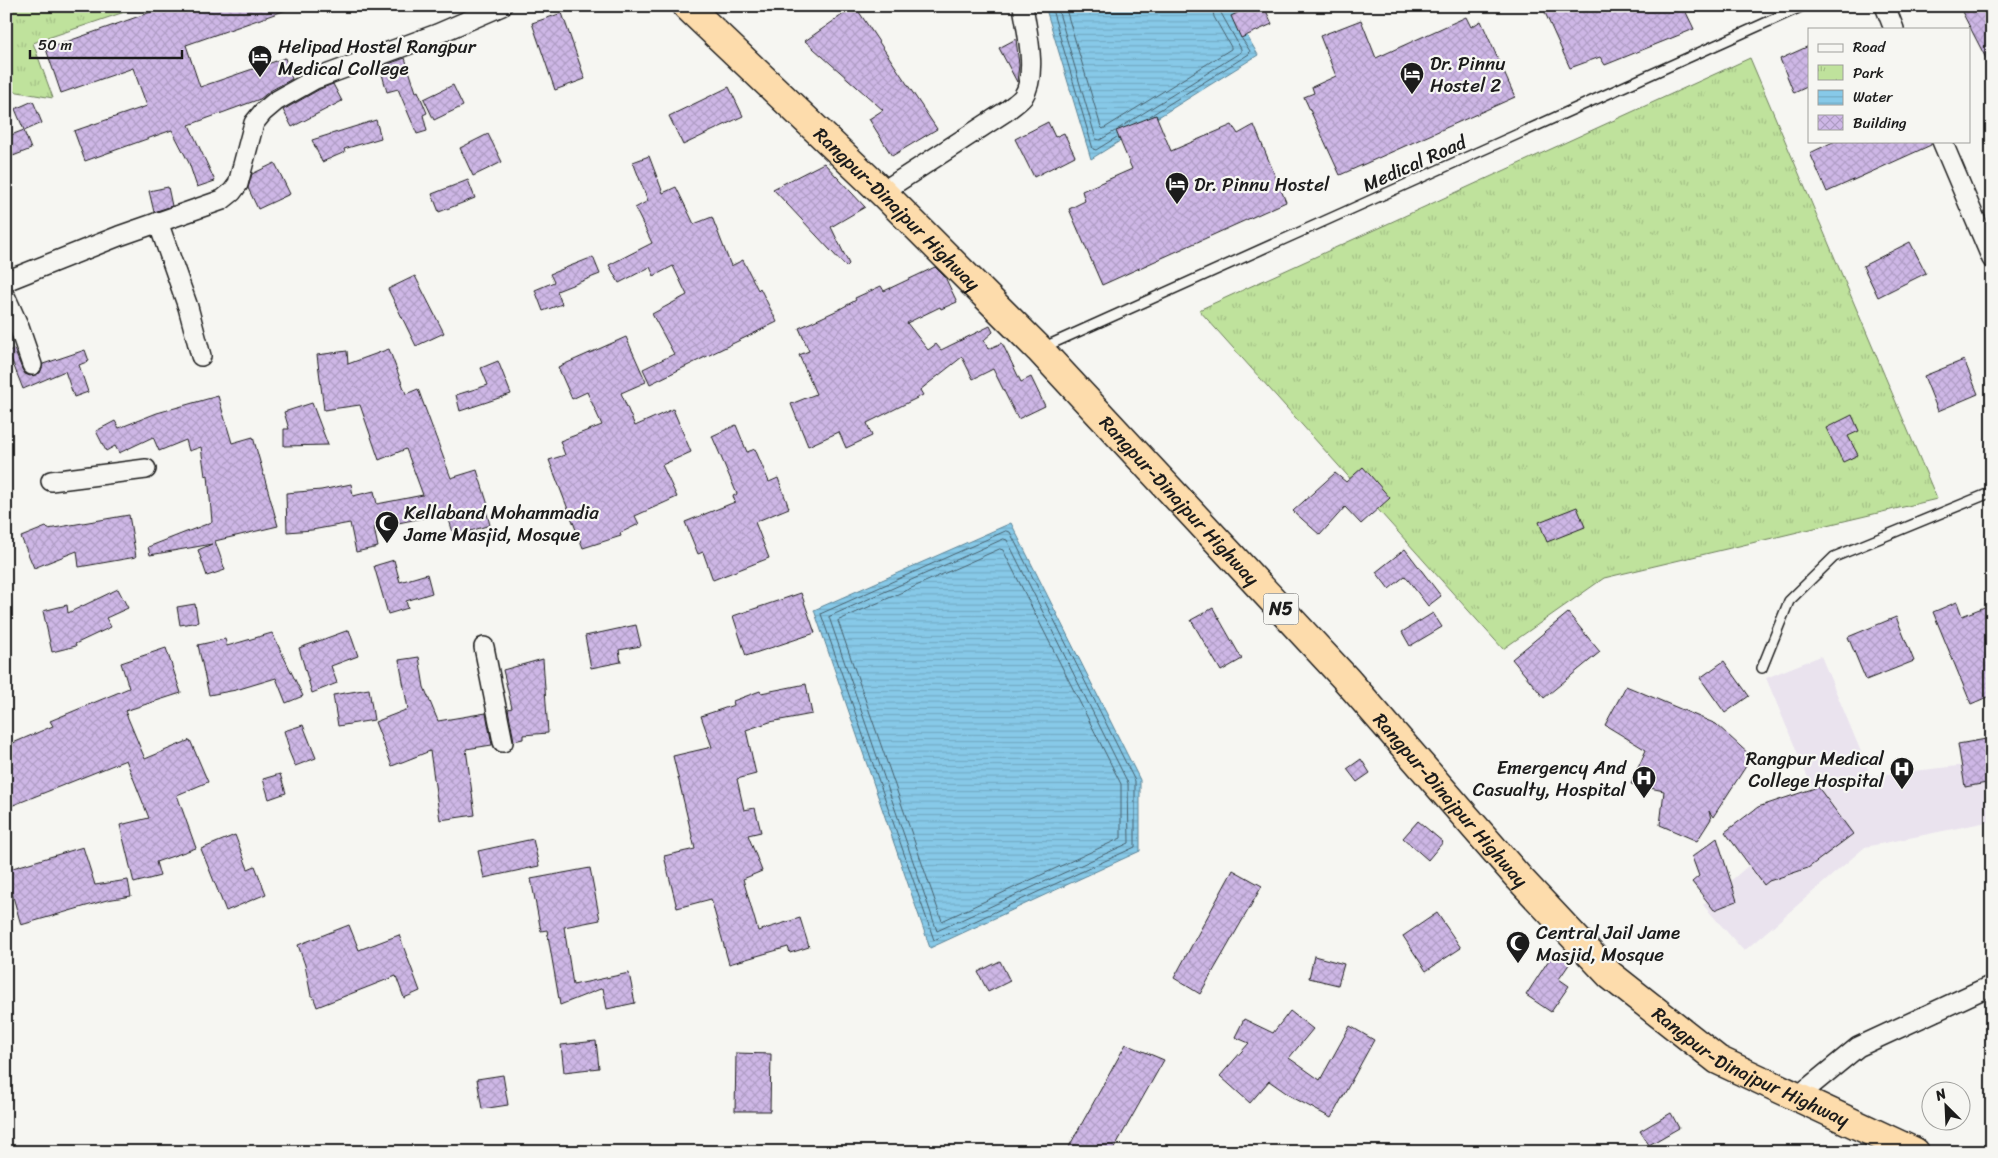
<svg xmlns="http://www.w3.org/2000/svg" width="1998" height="1158" font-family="Sriracha,sans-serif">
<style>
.built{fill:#eae3ee}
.park{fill:url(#park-tufts);stroke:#6e7f5c}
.water{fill:url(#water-rules);stroke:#5c8496}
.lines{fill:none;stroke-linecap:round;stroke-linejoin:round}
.shore{stroke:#47616e;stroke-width:1}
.building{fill:url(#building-cross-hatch);stroke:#1c1c1c}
.lane-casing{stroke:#1c1c1c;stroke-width:12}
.street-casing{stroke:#1c1c1c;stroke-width:22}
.highway-casing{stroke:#1c1c1c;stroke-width:31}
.lane{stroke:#f6f6f2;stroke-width:9}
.street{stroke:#f6f6f2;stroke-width:19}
.highway{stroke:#fddcac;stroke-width:28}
.labels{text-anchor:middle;stroke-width:4.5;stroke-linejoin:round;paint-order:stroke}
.shield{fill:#f6f6f2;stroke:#5d5d5c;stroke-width:1}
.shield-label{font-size:18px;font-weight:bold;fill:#1c1c1c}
.poi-label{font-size:19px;fill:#1c1c1c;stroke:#f6f6f2;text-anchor:start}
.street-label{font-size:19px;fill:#1c1c1c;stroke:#f6f6f2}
</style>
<defs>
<pattern id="park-tufts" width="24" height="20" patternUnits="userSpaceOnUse" patternTransform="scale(1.25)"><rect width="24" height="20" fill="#bfe29c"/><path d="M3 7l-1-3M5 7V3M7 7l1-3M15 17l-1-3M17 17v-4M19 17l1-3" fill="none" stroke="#a4c186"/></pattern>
<pattern id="water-rules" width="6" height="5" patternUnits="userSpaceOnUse" patternTransform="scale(1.25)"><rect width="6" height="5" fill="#87c9e8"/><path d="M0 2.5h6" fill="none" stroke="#74acc6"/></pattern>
<pattern id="building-cross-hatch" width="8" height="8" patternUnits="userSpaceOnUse" patternTransform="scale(1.25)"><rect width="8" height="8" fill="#ceb7e6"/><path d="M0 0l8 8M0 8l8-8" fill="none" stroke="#b09dc5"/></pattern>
</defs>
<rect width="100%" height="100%" fill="#f6f6f2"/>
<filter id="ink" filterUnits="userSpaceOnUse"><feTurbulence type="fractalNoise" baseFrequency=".02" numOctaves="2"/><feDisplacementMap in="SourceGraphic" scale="10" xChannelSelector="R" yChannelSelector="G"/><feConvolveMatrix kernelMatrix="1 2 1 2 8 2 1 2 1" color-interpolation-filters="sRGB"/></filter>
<g filter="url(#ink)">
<path class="built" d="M1821 656 1871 776 1992 762V821L1865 847 1744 951 1703 905 1819 804 1766 678Z"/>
<g class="park">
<path d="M6 6H142L33 43 53 98 6 90Z"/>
<path d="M1750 58 1937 499 1604 578 1503 649 1199 310Z"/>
</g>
<g class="water">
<path d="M1045 6H1230L1258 55 1091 159Z"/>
<path d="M1011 523 1140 780V851L930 948 814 610Z"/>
</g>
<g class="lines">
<g class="shore">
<path d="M1051 6 1093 149 1096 150 1117 137"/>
<path d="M1057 6 1096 139 1100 140 1115 131"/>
<path d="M1065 6 1101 127 1103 129 1231 49V47L1214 17 1212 6"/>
<path d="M1150 116 1249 54 1250 51 1242 39"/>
<path d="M1118 129 1241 52V49L1221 13 1219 6"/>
<path d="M1006 531 1010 532 1135 781V847L934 940 821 614Z"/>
<path d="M1004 539 1007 540 1128 783 1129 843 937 931 829 617Z"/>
<path d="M1000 549 1003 550 1121 784V838L942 921 838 621Z"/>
</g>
</g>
<g class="building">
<path d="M168 6H289V9L186 45 200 87 285 58 292 79 270 91 260 99 189 125 215 181 197 187 189 163 172 130 85 161 74 131 147 106 133 68 61 93 46 49Z"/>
<path d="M855 6 937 129 892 156 869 119 883 110 805 41Z"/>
<path d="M1251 6H1264L1272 24 1241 38 1231 16Z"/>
<path d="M1542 6H1683L1694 29 1605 65 1600 57 1570 68Z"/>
<path d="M1959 6H1992V70Z"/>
<path d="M562 13 585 79 555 90 532 23Z"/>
<path d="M1466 17 1471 27 1481 21 1515 97 1340 175 1304 97 1314 93 1312 87 1336 76 1320 36 1361 20 1376 58Z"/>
<path d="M1016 39 1019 65 1017 82 999 48Z"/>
<path d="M1809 46V86L1794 93 1780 59Z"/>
<path d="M405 58 416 92 418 91 427 113 423 115 427 131 417 134 398 89 387 92 380 67Z"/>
<path d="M333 84 342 101 292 127 283 110 320 89Z"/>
<path d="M453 85 463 106 434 120 424 99Z"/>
<path d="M729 87 743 116 683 145 669 116Z"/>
<path d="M33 101 42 123 24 131 31 149 13 156 6 137 24 130 15 109Z"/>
<path d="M1156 115 1171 151 1232 125 1238 134 1254 125 1286 202 1102 285 1069 209 1085 201 1082 191 1132 169 1116 131Z"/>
<path d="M376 120 381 138 344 149 345 152 322 162 312 140Z"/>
<path d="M1048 122 1055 137 1064 133 1075 156 1034 177 1015 139Z"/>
<path d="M488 134 502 162 473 176 460 148Z"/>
<path d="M1835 141H1931V145L1827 192 1810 153Z"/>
<path d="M649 156 663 193 676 187 694 224 712 217 731 266 743 260 758 290 760 288 777 322 650 384 643 369 674 354 652 314 687 295 673 266 654 276 650 267 619 283 609 265 652 243 635 208 648 201 633 162Z"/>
<path d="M275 163 290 194 258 209 248 188 252 174Z"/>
<path d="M824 163 865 207 831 227 849 264 846 267 773 189Z"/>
<path d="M468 180 475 198 439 212 432 194Z"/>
<path d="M168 187 172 206 154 212 149 191Z"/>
<path d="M1910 242 1926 273 1878 297 1863 266Z"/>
<path d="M593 257 600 274 557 291 562 304 543 311 535 290 554 282 550 274Z"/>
<path d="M935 267 945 277 957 302 941 309 940 307 907 323 928 350 936 344 941 350 990 326 993 332 984 340 988 349 1002 343 1021 382 1031 377 1045 406 1018 419 993 369 973 379 962 357 920 390 923 395 867 423 872 436 846 448 839 432 808 446 791 404 816 394 799 355 809 351 799 328 838 310 856 300 855 298 881 286 884 291Z"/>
<path d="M415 276 444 333 416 346 388 289Z"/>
<path d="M626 337 646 382 621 393 635 426 673 409 691 452 662 465 677 497 635 516 639 524 620 533 621 536 583 548 549 460 565 455 560 441 602 425 587 392 572 399 558 367Z"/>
<path d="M14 349 22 369 25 374 30 376 40 373 43 364 85 350 89 361 79 365 88 392 74 397 65 371 23 389 8 351Z"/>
<path d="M389 349 406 394 418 389 451 478 477 470 488 505 485 506 490 525 454 536 447 513 374 528 378 547 356 552 350 523 312 530 287 532 286 493 321 490 351 484 353 496 374 491 377 504 423 495 406 449 379 460 360 405 324 410 317 355 347 351 348 364Z"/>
<path d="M1964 360 1978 394 1938 411 1924 376Z"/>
<path d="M498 361 511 394 460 411 456 395 488 385 481 368Z"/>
<path d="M218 396 232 443 253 437 278 526 215 541 225 570 207 576 198 550 212 544 150 555 148 547 212 522 208 475 205 476 201 447 189 451 186 440 159 451 153 437 119 453 115 446 106 451 96 431 115 421 119 428 157 413Z"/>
<path d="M312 403 328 445 284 446V429H289L284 412Z"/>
<path d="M1852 415 1859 431 1848 436 1858 455 1843 462 1826 428Z"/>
<path d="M736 425 747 452 755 449 769 482 778 478 789 508 755 522 769 558 713 580 703 552 698 554 685 522 735 502 733 496 737 494 712 436Z"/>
<path d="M1363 467 1390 498 1361 524 1345 507 1320 535 1293 511 1335 473 1346 482Z"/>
<path d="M1577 507 1585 527 1547 542 1539 522Z"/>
<path d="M129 515 136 557 79 567 77 551 34 568 21 537 46 527 48 529Z"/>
<path d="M1405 549 1441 596 1428 606 1405 576 1389 589 1376 572Z"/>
<path d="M394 560 400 582 427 574 432 593 406 601 408 608 388 614 374 566Z"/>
<path d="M118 589 128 608 106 618 111 627 75 644 76 646 52 652 43 611 67 605 68 613Z"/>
<path d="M801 593 815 633 746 656 733 616Z"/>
<path d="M1957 602 1962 616 1992 604V695L1971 704 1933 612Z"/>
<path d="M195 604 198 622 180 625 177 607Z"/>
<path d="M1213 608 1242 659 1221 671 1191 620Z"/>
<path d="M1433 613 1442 627 1410 646 1402 632Z"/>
<path d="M1568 613 1600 652 1544 698 1512 659Z"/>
<path d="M1896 617 1914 661 1866 680 1848 637Z"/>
<path d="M636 625 641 646 619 650 621 662 591 668 585 636Z"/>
<path d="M349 630 358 656 331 666 337 683 312 693 299 648Z"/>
<path d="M272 633 303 696 286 703 276 678 236 690 209 695 198 645 225 639 227 646Z"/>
<path d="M166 648 181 693 125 711 145 759 190 740 208 782 177 795 196 848 156 862 160 876 134 883 120 825 149 818 126 760 6 808V746L53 726 50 721 129 688 121 663Z"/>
<path d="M419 657 424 687 438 721 486 713 492 745 466 749 475 815 440 820 430 751 392 766 375 722 408 709 399 660Z"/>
<path d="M543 659 548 733 523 735V739L514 741 508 709 512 708 503 670Z"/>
<path d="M1724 661 1749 696 1725 713 1700 678Z"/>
<path d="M806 684 812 714 770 722 746 730 756 774 737 779 744 810 755 808 761 832 748 835 762 871 743 879 758 931 800 918 809 947 790 953 788 947 729 964 711 899 677 908 664 856 695 849 673 756 712 747 701 716 734 705 733 701 760 691 761 693Z"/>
<path d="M1626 686 1716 724 1752 757 1713 817 1709 811 1711 819 1697 841 1660 825 1664 791 1631 784 1646 750 1605 725Z"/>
<path d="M369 689 374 720 338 726 333 695Z"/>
<path d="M303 725 316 758 295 766 288 749 289 748 284 731Z"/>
<path d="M1992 738V782L1965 787 1958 744Z"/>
<path d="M1361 759 1370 773 1357 782 1347 769Z"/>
<path d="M280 774 286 793 269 799 263 779Z"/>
<path d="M1818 787 1853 834 1808 868 1769 881 1764 885 1725 832 1758 807Z"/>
<path d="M1418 821 1443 842 1428 860 1403 838Z"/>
<path d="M235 835 248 869 255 866 266 894 226 911 201 849Z"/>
<path d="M1717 838 1737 901 1714 910 1692 882 1699 876 1692 857Z"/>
<path d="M533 839 539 866 484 878 478 851Z"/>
<path d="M83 847 95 885 128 880 131 896 107 900 21 925 12 893 6 895V870Z"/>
<path d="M590 868 600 920 564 927 573 985 629 973 635 1003 607 1009 603 988 560 1005 547 930 541 931 531 879Z"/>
<path d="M1233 870 1262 886 1200 994 1174 978Z"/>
<path d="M1437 913 1461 948 1426 971 1403 936Z"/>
<path d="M349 925 359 950 399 935 420 991 404 998 396 976 317 1007 313 996H311L305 965 298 945Z"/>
<path d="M1554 952 1570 963 1559 979 1569 986 1551 1012 1526 995Z"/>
<path d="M1314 956 1344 964 1338 985 1309 978Z"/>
<path d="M1000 961 1010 981 988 992 978 972Z"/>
<path d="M1290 1011 1313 1029 1289 1058 1320 1080 1350 1026 1374 1040 1331 1118 1292 1097 1269 1081 1250 1103 1220 1076 1249 1043 1235 1037 1244 1019 1273 1033Z"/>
<path d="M596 1041 599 1068 564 1072 561 1045Z"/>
<path d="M1126 1044 1164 1060 1112 1152H1066Z"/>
<path d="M736 1053 771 1054 770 1111H735Z"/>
<path d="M503 1075 508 1105 482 1109 477 1079Z"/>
<path d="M1671 1113 1679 1128 1649 1145 1640 1131Z"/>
</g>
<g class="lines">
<defs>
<g id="lane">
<path d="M1042 348 1803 6"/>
<path d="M1762 668 1789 601 1834 557 1992 492"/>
</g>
<g id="street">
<path d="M1885 6 1894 29"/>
<path d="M1942 141 1992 259"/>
<path d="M882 192 1008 110C1012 106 1019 102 1023 97 1038 74 1027 32 1023 6"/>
<path d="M158 222 188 307 201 356"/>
<path d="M6 281 119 236 222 200 232 192 238 184 254 123 263 112 276 101 315 79 437 34 502 6"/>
<path d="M6 298 19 327 32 365"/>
<path d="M51 481 146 469"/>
<path d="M484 647 503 742"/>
<path d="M1797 1097 1858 1047 1992 985"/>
</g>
<g id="highway">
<path id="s1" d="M687 6 882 192 1039 349 1345 678 1519 878 1610 975 1718 1060 1915 1152"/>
</g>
</defs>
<use href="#lane" class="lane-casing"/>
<use href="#street" class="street-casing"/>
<use href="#highway" class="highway-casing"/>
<use href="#lane" class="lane"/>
<use href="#street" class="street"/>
<use href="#highway" class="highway"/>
</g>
</g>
<defs>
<symbol id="hotel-pin" viewBox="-11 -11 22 30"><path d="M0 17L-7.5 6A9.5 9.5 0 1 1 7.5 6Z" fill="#1c1c1c" stroke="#f6f6f2"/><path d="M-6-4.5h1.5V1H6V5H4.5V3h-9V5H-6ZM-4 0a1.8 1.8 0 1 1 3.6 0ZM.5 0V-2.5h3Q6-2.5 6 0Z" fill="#fff"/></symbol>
<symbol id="mosque-pin" viewBox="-11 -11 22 30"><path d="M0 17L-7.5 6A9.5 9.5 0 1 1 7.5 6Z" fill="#1c1c1c" stroke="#f6f6f2"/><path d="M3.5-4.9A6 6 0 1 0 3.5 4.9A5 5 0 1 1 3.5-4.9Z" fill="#fff"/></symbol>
<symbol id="hospital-pin" viewBox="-11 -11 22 30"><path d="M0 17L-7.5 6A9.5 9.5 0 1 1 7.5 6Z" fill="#1c1c1c" stroke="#f6f6f2"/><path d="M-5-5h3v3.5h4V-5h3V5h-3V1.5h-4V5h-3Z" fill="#fff"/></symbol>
</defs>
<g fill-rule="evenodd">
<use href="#hotel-pin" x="246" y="43" width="28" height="38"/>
<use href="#hotel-pin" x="1398" y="60" width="28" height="38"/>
<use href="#hotel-pin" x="1163" y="170" width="28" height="38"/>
<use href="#mosque-pin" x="373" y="509" width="28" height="38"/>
<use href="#hospital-pin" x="1888" y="755" width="28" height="38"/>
<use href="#hospital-pin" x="1630" y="764" width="28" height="38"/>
<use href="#mosque-pin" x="1504" y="929" width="28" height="38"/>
</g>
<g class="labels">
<rect class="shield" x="1263.5" y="593.5" width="35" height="31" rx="4"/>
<g class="shield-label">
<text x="1281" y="615">N5</text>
</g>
<g class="poi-label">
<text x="278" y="53">Helipad Hostel Rangpur<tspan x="278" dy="22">Medical College</tspan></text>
<text x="1430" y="70">Dr. Pinnu<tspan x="1430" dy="22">Hostel 2</tspan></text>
<text x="1194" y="191">Dr. Pinnu Hostel</text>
<text x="404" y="519">Kellaband Mohammadia<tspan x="404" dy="22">Jame Masjid, Mosque</tspan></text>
<text x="1884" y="765" text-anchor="end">Rangpur Medical<tspan x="1884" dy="22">College Hospital</tspan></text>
<text x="1626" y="774" text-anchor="end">Emergency And<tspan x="1626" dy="22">Casualty, Hospital</tspan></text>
<text x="1536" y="939">Central Jail Jame<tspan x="1536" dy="22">Masjid, Mosque</tspan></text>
</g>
<g class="street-label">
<text transform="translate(1414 163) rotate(-24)" y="7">Medical Road</text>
<text dy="7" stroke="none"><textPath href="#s1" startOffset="292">Rangpur-Dinajpur Highway</textPath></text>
<text dy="7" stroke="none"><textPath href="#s1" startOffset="698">Rangpur-Dinajpur Highway</textPath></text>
<text dy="7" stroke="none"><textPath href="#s1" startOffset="1102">Rangpur-Dinajpur Highway</textPath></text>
<text dy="7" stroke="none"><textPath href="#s1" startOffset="1508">Rangpur-Dinajpur Highway</textPath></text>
</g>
</g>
<rect width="1998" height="1158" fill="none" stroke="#f6f6f2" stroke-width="25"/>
<rect x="12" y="12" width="1973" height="1133" fill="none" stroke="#1c1c1c" stroke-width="2" filter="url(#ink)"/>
<rect x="1808" y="28" width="162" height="115" fill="#f6f6f2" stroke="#9f9f9c"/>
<rect x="1818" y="44" width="25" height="8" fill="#f6f6f2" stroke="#9f9f9c"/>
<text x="1853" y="52" font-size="15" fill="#1c1c1c">Road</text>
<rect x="1818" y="65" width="25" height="15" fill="url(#park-tufts)" stroke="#9f9f9c"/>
<text x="1853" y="78" font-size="15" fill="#1c1c1c">Park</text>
<rect x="1818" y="90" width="25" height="15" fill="url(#water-rules)" stroke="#9f9f9c"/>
<text x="1853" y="102" font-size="15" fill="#1c1c1c">Water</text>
<rect x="1818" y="115" width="25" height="15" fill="url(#building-cross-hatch)" stroke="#9f9f9c"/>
<text x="1853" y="128" font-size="15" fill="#1c1c1c">Building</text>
<g transform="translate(1946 1106) rotate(336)"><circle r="24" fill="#f6f6f2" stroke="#9f9f9c"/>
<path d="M0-4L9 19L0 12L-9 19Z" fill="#1c1c1c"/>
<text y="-8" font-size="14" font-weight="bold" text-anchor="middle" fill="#1c1c1c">N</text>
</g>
<path d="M30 50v8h152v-8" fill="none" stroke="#1c1c1c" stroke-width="2.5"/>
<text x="38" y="50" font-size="15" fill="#1c1c1c" stroke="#f6f6f2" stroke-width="4" paint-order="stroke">50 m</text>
</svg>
